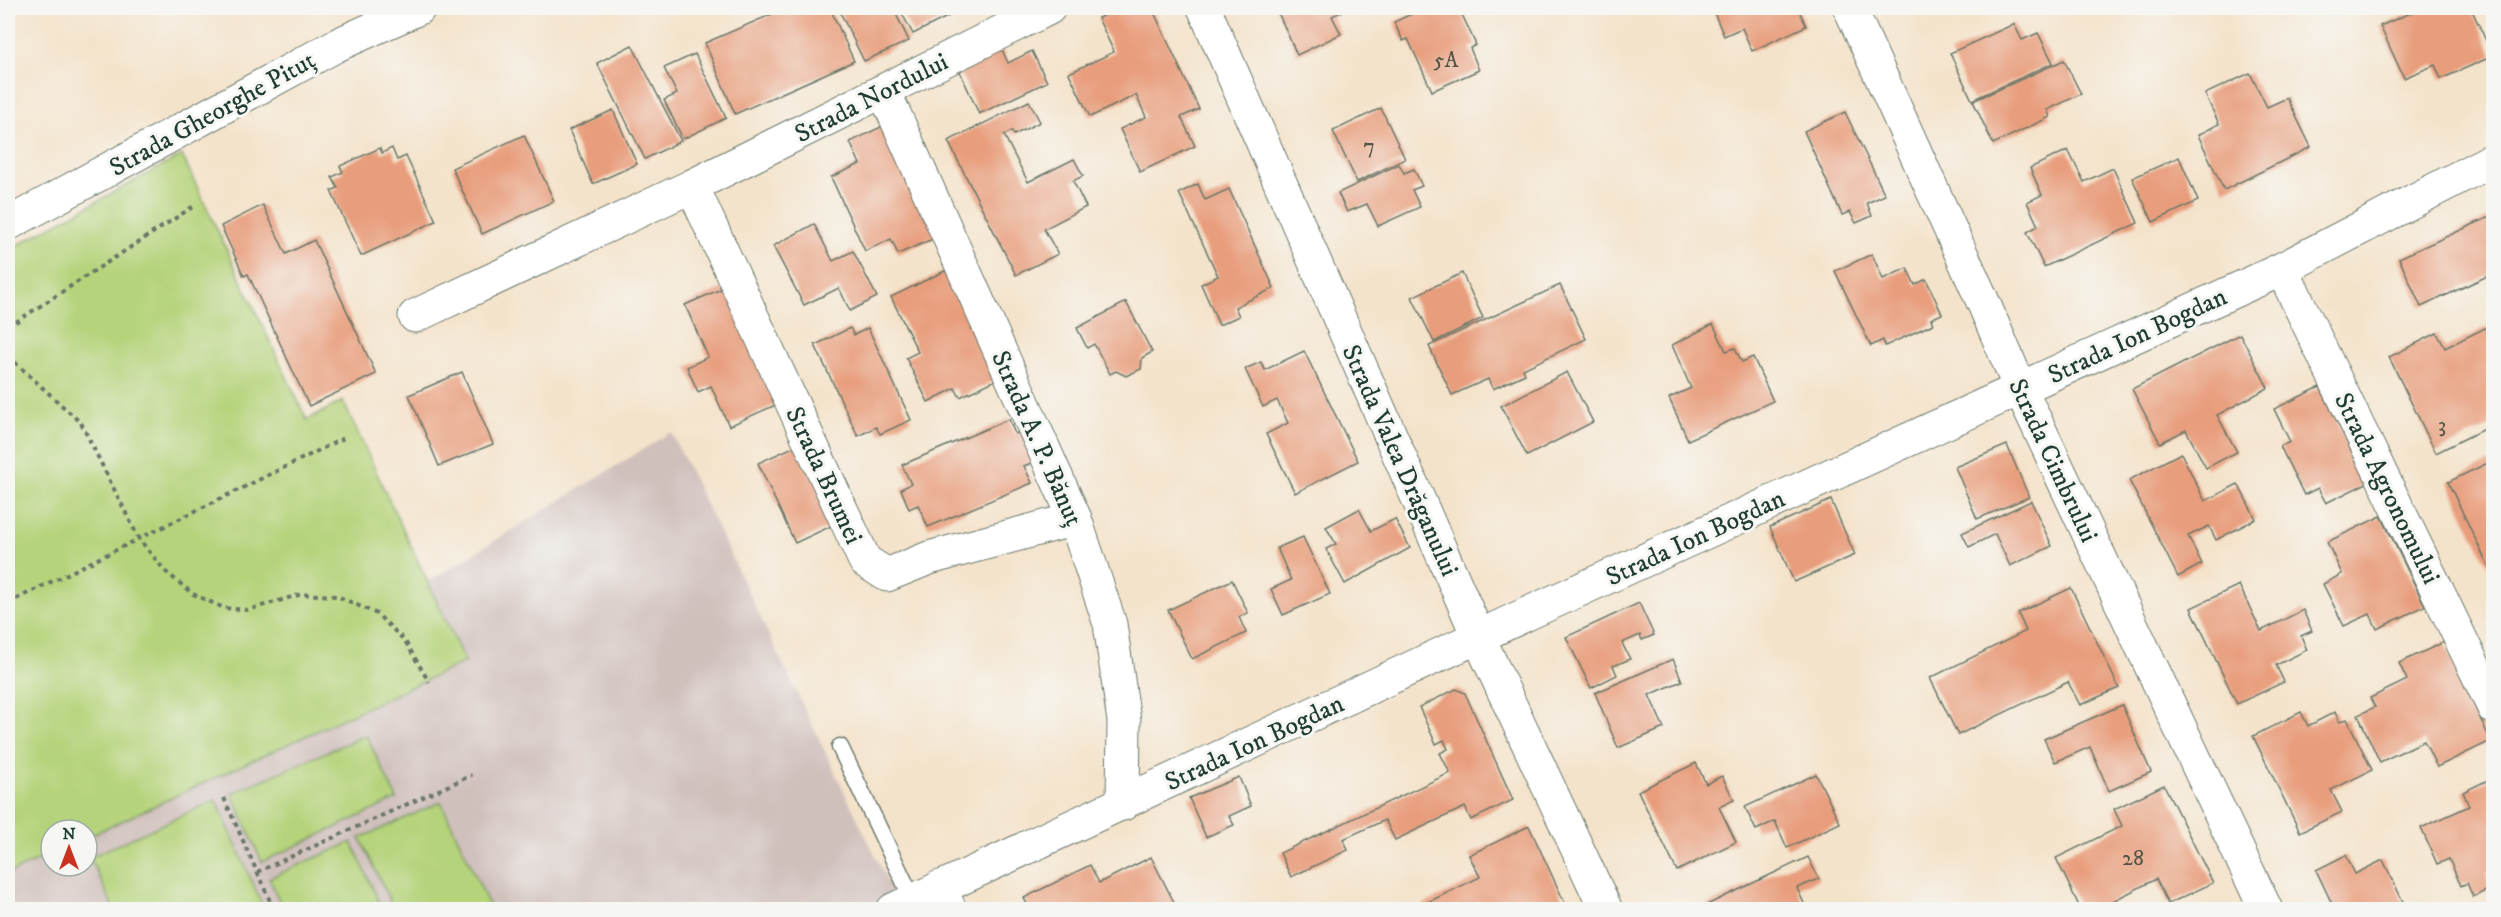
<svg xmlns="http://www.w3.org/2000/svg" width="2501" height="917" font-family="'IM FELL DW Pica',serif">
<style>
.industrial{fill:#d0c0bc;fill-rule:evenodd}
.green{fill:#b5d37a;stroke:#6a8857;stroke-width:1.5}
.building{fill:#e89d7b}
.lines{fill:none;stroke-linecap:round;stroke-linejoin:round}
.lane-casing{stroke:#6a7769;stroke-width:19}
.street-casing{stroke:#6a7769;stroke-width:35}
.secondary-casing{stroke:#6a7769;stroke-width:35}
.path{stroke:#6a7769;stroke-width:4;stroke-dasharray:4.5 4.5;stroke-linecap:butt}
.lane{stroke:#fff;stroke-width:16}
.street{stroke:#fff;stroke-width:33}
.secondary{stroke:#fff;stroke-width:33}
.labels{text-anchor:middle;stroke-width:6;stroke-linejoin:round;paint-order:stroke}
.number-label{font-size:22px;fill:#515546}
.street-label{font-size:26px;fill:#1f3d34;stroke:#f6f6f2}
</style>
<rect width="100%" height="100%" fill="#f6f6f2"/>
<filter id="ink" filterUnits="userSpaceOnUse"><feTurbulence type="fractalNoise" baseFrequency=".0167" numOctaves="2"/><feDisplacementMap in="SourceGraphic" scale="12" xChannelSelector="R" yChannelSelector="G"/><feConvolveMatrix kernelMatrix="1 2 1 2 8 2 1 2 1" color-interpolation-filters="sRGB"/></filter>
<filter id="wash" filterUnits="userSpaceOnUse"><feTurbulence type="fractalNoise" baseFrequency=".008" numOctaves="4" result="noise"/><feDisplacementMap in="SourceGraphic" scale="24" xChannelSelector="R" yChannelSelector="G"/><feGaussianBlur stdDeviation="1.35" result="paint"/><feColorMatrix in="noise" values="0 0 0 0 0 0 0 0 0 0 0 0 0 0 0 0 0 1.4 0 .05"/><feComposite in="paint" operator="in"/></filter>
<g filter="url(#wash)">
<rect width="100%" height="100%" fill="#f4e3cb"/>
<path class="industrial" d="M671 432 901 909 8 910V841ZM51 830H87V866H51Z"/>
<g class="green">
<path d="M182 155 307 420 343 401 465 662 87 837V830H51V854L8 874V250Z"/>
<path d="M366 735 397 799 262 862 232 793Z"/>
<path d="M216 800 264 909H114L90 857Z"/>
<path d="M441 802 491 909H394L360 838Z"/>
<path d="M352 842 382 909H283L269 878Z"/>
</g>
<g id="blocks">
<g class="building">
<path d="M786 8H830L854 61 735 114 705 43Z"/>
<path d="M838 8H893L909 41 864 61Z"/>
<path d="M899 8H965L913 34Z"/>
<path d="M1122 8H1152L1199 109 1181 117 1195 146 1140 172 1120 129 1146 117 1136 95 1090 117 1069 73 1114 52 1098 18Z"/>
<path d="M1276 8H1350L1332 16 1341 34 1297 55Z"/>
<path d="M1424 8H1459L1476 45 1470 48 1479 70 1432 91 1408 39 1403 41 1394 22Z"/>
<path d="M1712 8H1798L1806 26 1752 51 1742 28 1724 36Z"/>
<path d="M2422 8H2471L2493 56 2441 79 2435 65 2404 78 2380 26Z"/>
<path d="M2014 24 2022 40 2038 33 2053 63 1972 100 1950 53Z"/>
<path d="M632 45 681 141 645 159 597 63Z"/>
<path d="M1000 45 1008 63 1032 51 1047 82 979 114 957 65Z"/>
<path d="M695 54 726 118 683 139 664 100 677 94 664 68Z"/>
<path d="M2064 60 2081 94 2047 110 2050 117 1993 144 1973 101Z"/>
<path d="M2250 73 2267 107 2287 98 2311 147 2224 190 2198 135 2219 124 2205 94Z"/>
<path d="M1029 101 1040 122 1014 135 1012 131 1004 135 1028 182 1074 159 1083 176 1073 181 1086 207 1044 229 1058 254 1016 275 948 141Z"/>
<path d="M1381 108 1405 159 1357 182 1333 131Z"/>
<path d="M613 110 637 164 593 184 569 130Z"/>
<path d="M1845 112 1885 195 1867 203 1872 216 1856 223 1850 212 1842 215 1804 131Z"/>
<path d="M891 122 942 235 898 254 891 239 865 251 831 177 860 164 850 142Z"/>
<path d="M524 135 554 201 482 234 452 168Z"/>
<path d="M380 148 382 153 392 148 397 160 406 156 436 221 361 256 331 191 338 188 332 177 343 172 340 166Z"/>
<path d="M2068 150 2084 182 2113 168 2138 223 2044 267 2027 232 2038 226 2027 202 2042 195 2030 168Z"/>
<path d="M2179 157 2198 201 2153 222 2132 178Z"/>
<path d="M1399 164 1404 173 1414 169 1422 186 1412 190 1420 207 1378 226 1367 204 1347 212 1338 193Z"/>
<path d="M1198 184 1205 200 1229 189 1274 288 1235 307 1239 316 1219 325 1201 284 1218 276 1179 193Z"/>
<path d="M263 205 286 254 314 240 376 374 309 406 248 274 244 276 221 226Z"/>
<path d="M2494 215V273L2421 307 2399 258Z"/>
<path d="M814 224 833 261 853 251 877 297 850 311 839 288 804 305 773 246Z"/>
<path d="M1872 254 1883 279 1907 268 1915 285 1926 279 1942 314 1931 319 1933 324 1885 346 1883 340 1871 346 1835 271Z"/>
<path d="M955 266 1009 374 960 397 955 388 928 402 906 358 918 352 891 297Z"/>
<path d="M1462 273 1483 318 1434 342 1412 297Z"/>
<path d="M730 285 782 402 729 426 711 386 698 392 687 367 708 357 685 305Z"/>
<path d="M1560 285 1586 339 1523 369 1525 374 1493 389 1488 379 1452 395 1429 346Z"/>
<path d="M1126 302 1152 352 1142 358 1141 369 1126 376 1116 371 1110 374 1094 344 1087 348 1077 328Z"/>
<path d="M1713 324 1726 351 1735 348 1742 362 1753 357 1773 401 1688 440 1669 398 1691 388 1672 345Z"/>
<path d="M2491 325 2494 331V396L2491 397 2494 401V424L2436 453 2389 357 2437 333 2445 348Z"/>
<path d="M850 328 854 335 868 328 911 420 880 434 876 427 858 436 815 345Z"/>
<path d="M2240 334 2268 388 2217 415 2237 452 2206 468 2186 430 2160 443 2132 389Z"/>
<path d="M1304 351 1358 461 1295 493 1266 434 1288 423 1277 400 1263 407 1245 369 1261 362 1265 370Z"/>
<path d="M462 372 493 444 439 466 409 395Z"/>
<path d="M1567 372 1593 422 1527 456 1501 406Z"/>
<path d="M2320 387 2367 483 2326 503 2318 488 2304 495 2280 446 2290 442 2274 409Z"/>
<path d="M1009 419 1015 434 1023 430 1036 461 1024 466 1032 483 928 527 918 505 909 509 901 489 911 484 902 465Z"/>
<path d="M804 442 840 522 795 543 758 463Z"/>
<path d="M2007 445 2029 497 1977 519 1955 467Z"/>
<path d="M2181 453 2205 501 2238 484 2256 519 2216 540 2209 526 2188 536 2202 564 2178 577 2129 480Z"/>
<path d="M2494 460V578L2448 482Z"/>
<path d="M1831 500 1855 555 1794 582 1770 527Z"/>
<path d="M2031 501 2052 546 2010 566 1995 534 1969 547 1962 533Z"/>
<path d="M1359 509 1371 531 1395 519 1410 548 1345 584 1326 549 1336 544 1326 527Z"/>
<path d="M2381 516 2425 606 2377 629 2370 614 2344 626 2323 584 2342 574 2327 542Z"/>
<path d="M1303 537 1330 594 1283 615 1271 589 1291 580 1277 548Z"/>
<path d="M1232 580 1248 613 1239 617 1246 633 1192 659 1168 610Z"/>
<path d="M2239 585 2261 631 2303 610 2312 631 2301 636 2307 650 2276 665 2284 682 2237 704 2191 608Z"/>
<path d="M2071 588 2119 688 2080 705 2068 682 1958 735 1930 678 2026 631 2018 613Z"/>
<path d="M1639 603 1654 635 1642 640 1640 635 1622 643 1630 659 1613 666 1617 675 1591 688 1566 637Z"/>
<path d="M2444 642 2491 741 2437 767 2424 741 2380 762 2358 715 2375 707 2370 698 2407 680 2399 663Z"/>
<path d="M1673 659 1682 681 1649 695 1664 728 1618 748 1595 693Z"/>
<path d="M1456 689 1465 693 1513 800 1471 820 1465 807 1395 840 1385 820 1343 839 1348 850 1291 877 1280 853 1450 773 1440 753 1448 749 1444 740 1436 744 1419 707Z"/>
<path d="M2122 705 2151 772 2109 791 2090 747 2055 762 2044 739Z"/>
<path d="M2301 712 2308 726 2335 712 2339 722 2347 719 2372 770 2331 790 2342 812 2300 832 2253 736Z"/>
<path d="M1696 763 1706 784 1722 776 1734 800 1719 807 1736 842 1677 871 1638 791Z"/>
<path d="M1816 774 1840 823 1787 848 1775 821 1756 830 1745 807Z"/>
<path d="M1239 777 1251 806 1229 816 1234 825 1206 837 1189 798Z"/>
<path d="M2494 777V871L2486 874 2492 888 2473 897 2467 883 2461 886 2449 859 2437 864 2421 828 2469 806 2463 792Z"/>
<path d="M2164 785 2213 883 2168 904 2156 879 2095 910H2081L2056 858 2122 826 2114 809Z"/>
<path d="M1529 826 1568 910H1419L1418 907 1480 877 1469 855Z"/>
<path d="M2346 855 2355 874 2383 860 2407 910H2335L2316 870Z"/>
<path d="M1151 857 1178 910H1030L1024 898 1090 865 1099 883Z"/>
<path d="M1808 857 1819 879 1797 888 1807 910H1696Z"/>
</g>
</g>
</g>
<g filter="url(#ink)">
<use href="#blocks" fill-opacity="0" stroke="#6a7769" stroke-width="1.5"/>
<g class="lines">
<defs>
<path id="lane" d="M840 747 913 900"/>
<g id="street">
<path d="M1204 8 1478 636 1606 910"/>
<path d="M1850 8 1984 304 2020 388 2266 910"/>
<path d="M884 91 1075 519 1110 624 1124 721 1123 804"/>
<path d="M692 186 865 561 887 575 929 558 1075 519"/>
<path d="M8 224 337 45 419 8"/>
<path d="M2282 269 2494 708"/>
<path d="M415 316 692 186 1049 8"/>
<path d="M940 887 950 910"/>
</g>
<path id="secondary" d="M893 910 1529 613 2282 269 2494 159"/>
</defs>
<use href="#lane" class="lane-casing"/>
<use href="#street" class="street-casing"/>
<use href="#secondary" class="secondary-casing"/>
<g class="path">
<path d="M8 327 194 206"/>
<path d="M8 356 81 423 139 539 166 572 193 594 224 608 248 610 302 594 337 596 377 614 405 641 429 682"/>
<path d="M8 603 344 438"/>
<path d="M224 798 274 910"/>
<path d="M257 872 472 775"/>
</g>
<use href="#lane" class="lane"/>
<use href="#street" class="street"/>
<use href="#secondary" class="secondary"/>
</g>
</g>
<g class="labels">
<g class="number-label">
<text x="1446" y="67">5A</text>
<text x="1369" y="153">7</text>
<text x="2442" y="432">3</text>
<text x="2133" y="865">28</text>
</g>
<g class="street-label">
<text transform="translate(871 97) rotate(-27)" y="9">Strada Nordului</text>
<text transform="translate(212 113) rotate(-29)" y="9">Strada Gheorghe Pituț</text>
<text transform="translate(2137 335) rotate(-25)" y="9">Strada Ion Bogdan</text>
<text transform="translate(1038 438) rotate(66)" y="9">Strada A. P. Bănuț</text>
<text transform="translate(1401 460) rotate(66)" y="9">Strada Valea Drăganului</text>
<text transform="translate(2054 460) rotate(65)" y="9">Strada Cimbrului</text>
<text transform="translate(825 475) rotate(65)" y="9">Strada Brumei</text>
<text transform="translate(2388 488) rotate(64)" y="9">Strada Agronomului</text>
<text transform="translate(1695 537) rotate(-25)" y="9">Strada Ion Bogdan</text>
<text transform="translate(1254 742) rotate(-25)" y="9">Strada Ion Bogdan</text>
</g>
</g>
<rect width="2501" height="917" fill="none" stroke="#f6f6f2" stroke-width="30"/>
<g transform="translate(69 848)"><circle r="28" fill="#f6f6f2" stroke="#a0aca6" stroke-width="1.5"/>
<path d="M0-4.5L10 22L0 15L-10 22Z" fill="#c8321e"/>
<text y="-9" font-size="16" font-weight="bold" text-anchor="middle" fill="#1f3d34">N</text>
</g>
</svg>
